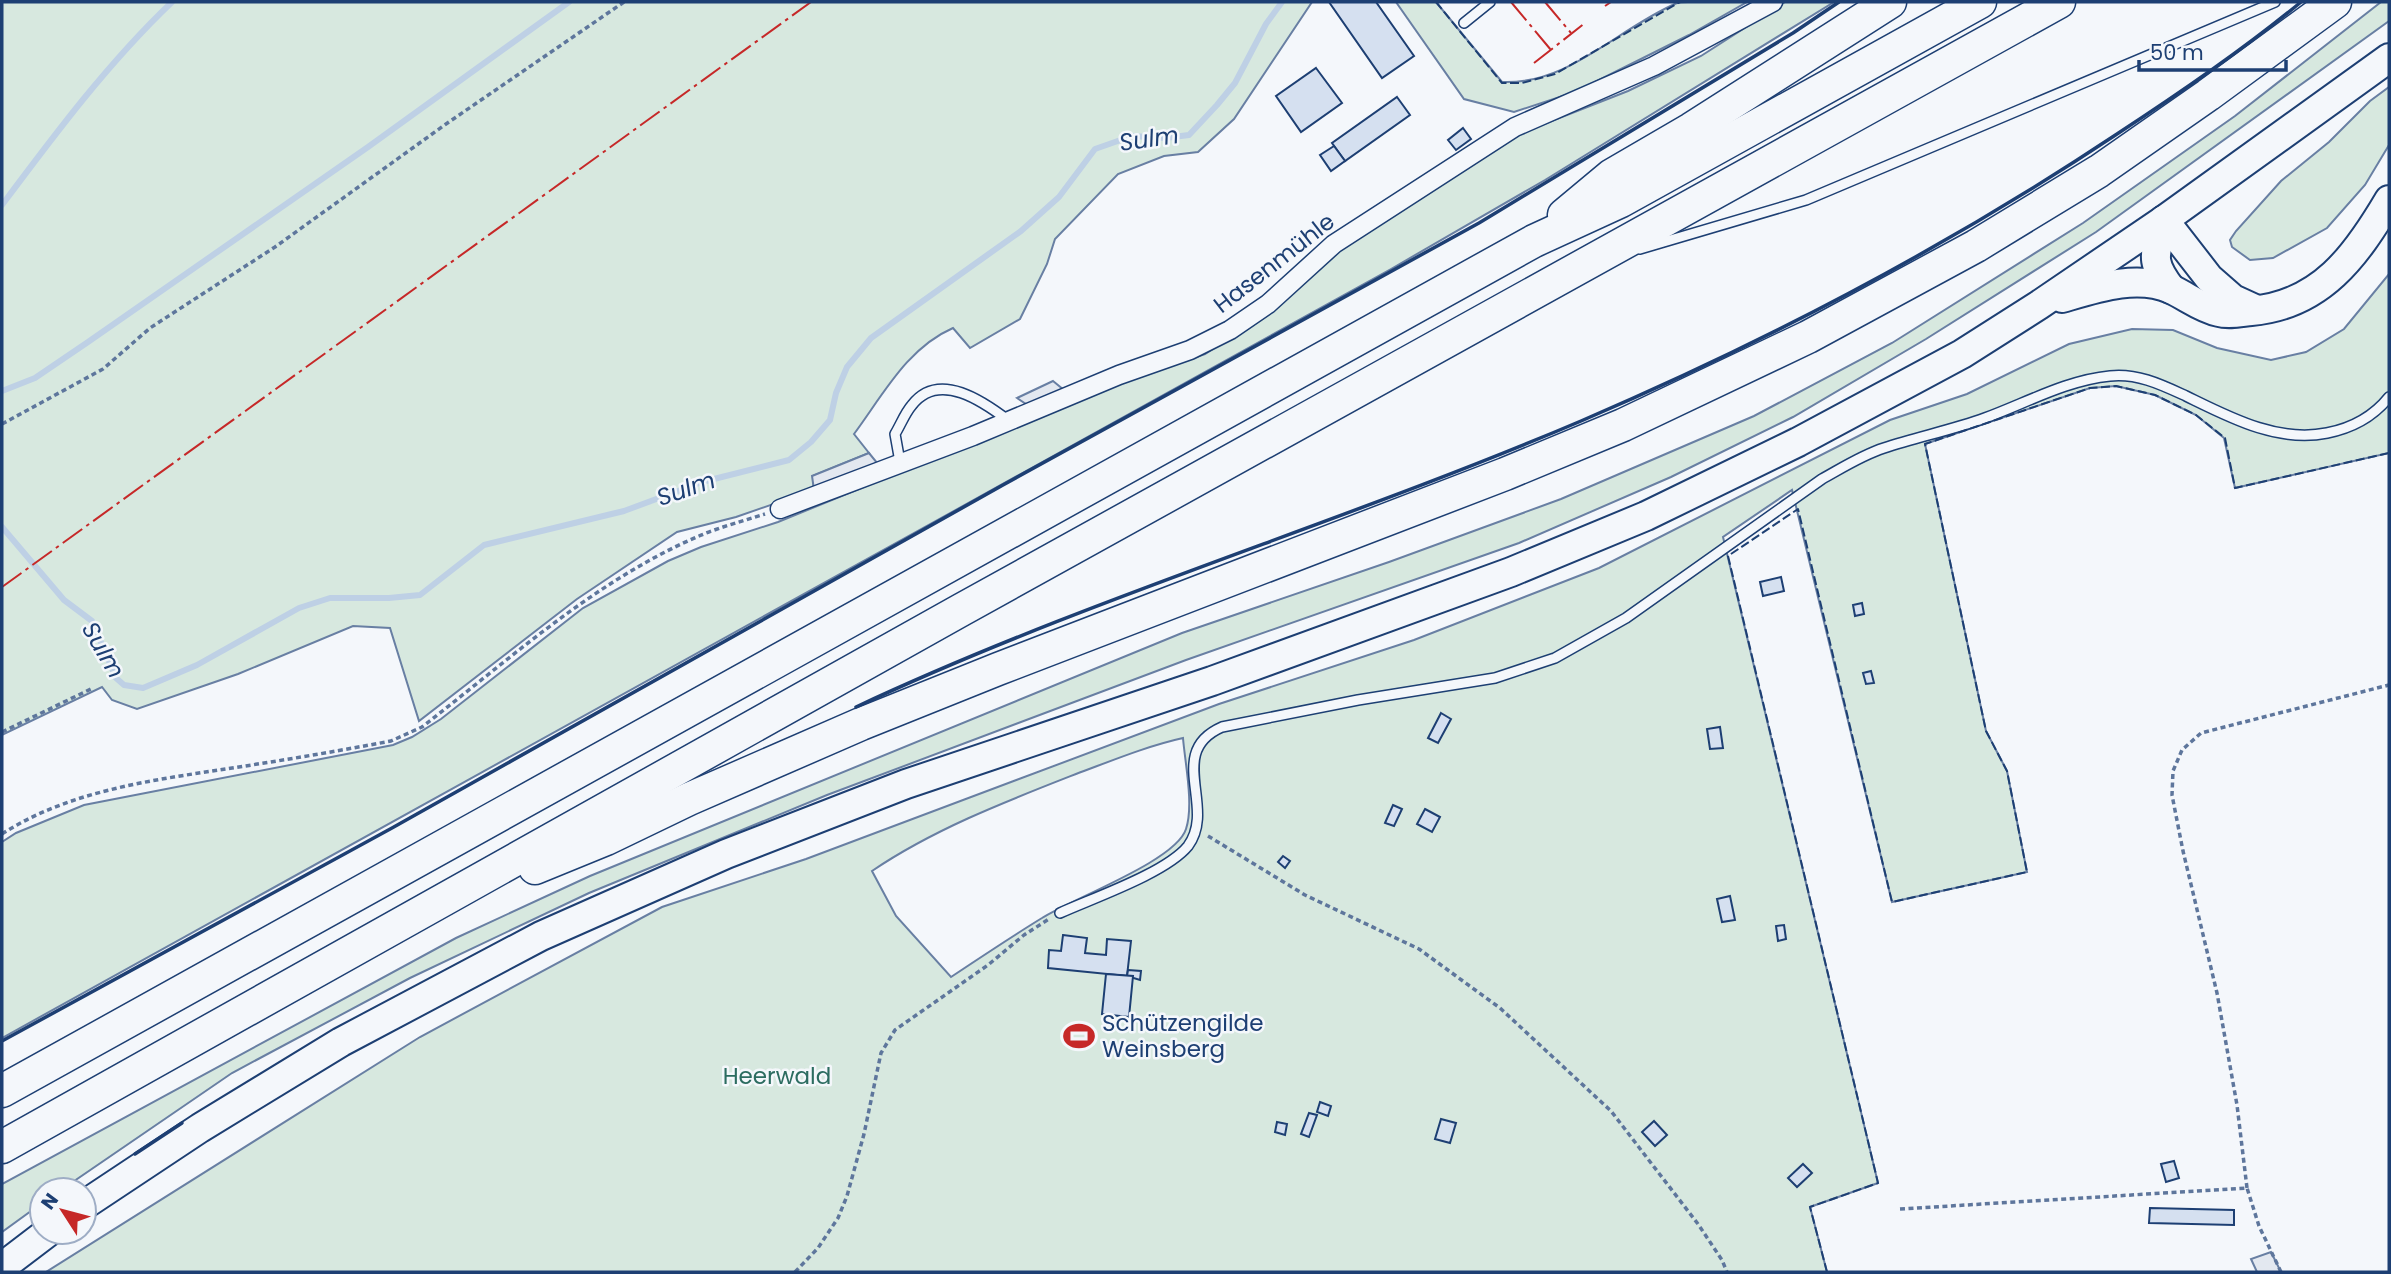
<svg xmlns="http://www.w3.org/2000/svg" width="2391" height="1274" font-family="Poppins,sans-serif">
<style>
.green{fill:#d7e8df;stroke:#687fa3;stroke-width:2;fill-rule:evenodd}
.parking{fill:#e3e8f0;stroke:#687fa3;stroke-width:2}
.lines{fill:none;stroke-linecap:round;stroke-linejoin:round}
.stream{stroke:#bed0e5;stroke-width:6}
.building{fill:#d5e0f0;stroke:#1d3f73;stroke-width:2}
.lane-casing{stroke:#1d3f73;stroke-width:12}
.street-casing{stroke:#1d3f73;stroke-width:21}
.primary-casing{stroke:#1d3f73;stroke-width:32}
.highway-casing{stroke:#1d3f73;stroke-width:35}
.path{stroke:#5e769c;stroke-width:3.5;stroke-dasharray:5 3.5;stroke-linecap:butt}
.lane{stroke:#f4f7fb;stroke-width:9}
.street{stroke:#f4f7fb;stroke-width:18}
.primary{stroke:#f4f7fb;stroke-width:28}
.highway{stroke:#f4f7fb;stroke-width:32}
.fence{stroke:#1d3f73;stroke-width:2;stroke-dasharray:9 3.5;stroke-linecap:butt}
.wall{stroke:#1d3f73;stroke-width:3.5}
.power{stroke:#c62828;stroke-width:2;stroke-dasharray:24 5 3.5 5;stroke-linecap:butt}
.labels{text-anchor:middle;stroke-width:5;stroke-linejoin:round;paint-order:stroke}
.street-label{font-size:23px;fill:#1d3f73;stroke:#f4f7fb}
.poi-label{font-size:23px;fill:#1d3f73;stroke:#f4f7fb;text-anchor:start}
.park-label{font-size:23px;fill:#2c6c60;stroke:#f4f7fb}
.water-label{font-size:24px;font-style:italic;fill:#1d3f73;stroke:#f4f7fb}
</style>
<rect width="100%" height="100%" fill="#f4f7fb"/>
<g class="green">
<path d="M2 2H1312L1234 119 1198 152 1164 156 1118 174 1055 239 1047 264 1020 319 970 348 953 328C907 348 883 395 854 434L869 453 813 476 814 490 736 517 677 532 577 599 419 721 390 628 353 626 238 674 137 709 112 700 102 687 2 735Z"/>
<path d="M1396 2H1436L1502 82C1569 85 1618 28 1677 3 1689 0 1732 2 1747 2L1689 35 1575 92 1514 112 1464 99Z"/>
<path d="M1785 2H1834L1545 180 1391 269 2 1038V842L16 833 84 805 393 745 412 737 441 719 583 608 668 561 701 547 778 522 1114 385 1205 354 1239 332 1341 248 1516 135 1628 91 1701 56Z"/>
<path d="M2381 2H2389V21L2096 232 1926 339 1793 417 1671 477 1519 543 1186 660 827 795 589 893 410 978 232 1073 61 1190H42V1203L2 1232V1184L456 938 590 876 1182 633 1389 562 1561 499 1754 416 1892 343 2083 223 2235 116Z"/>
<path d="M2389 87V145L2365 185 2327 228 2273 258 2250 260 2232 247 2230 240 2236 231 2281 181 2329 142 2370 101Z"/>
<path d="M2389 274V453L2235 488 2224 438 2196 415 2155 395 2116 386 2090 388 1925 444 1986 731 2007 771 2027 872 1892 902 1792 490 1723 537 1878 1183 1810 1207 1827 1272H46L420 1037 662 907 806 859 1219 704 1414 640 1599 568 1890 420 1967 394 2069 344 2132 329 2173 330 2217 348 2271 360 2306 352 2344 329ZM1183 738C1185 763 1194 805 1186 829 1176 861 1073 898 1042 918 1011 937 981 957 951 977L896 916 872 871C934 829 1007 801 1076 774 1111 761 1147 746 1183 738Z"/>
</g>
<g class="parking">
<path d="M1053 381 1064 390 1029 406 1017 398Z"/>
<path d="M869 453 878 464 814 490 812 476Z"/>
<path d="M2271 1252 2281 1272H2257L2251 1259Z"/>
</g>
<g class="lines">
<g class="stream">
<path d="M2 205C55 134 108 63 172 2"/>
<path d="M2 391 35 378 88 342 368 147 569 2"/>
<path d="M2 527 64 600 92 621 116 678 124 685 143 688 197 665 299 608 330 598H389L420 595 484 545 624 511 702 482 789 460 811 442 830 420 836 393 847 367 871 338 1021 231 1059 197 1095 149 1132 136 1165 138 1189 135 1217 105 1235 83 1266 24 1282 2"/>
</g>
</g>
<g class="building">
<path d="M1329 2H1376L1414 56 1382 78Z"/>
<path d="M1316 68 1342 103 1301 132 1276 96Z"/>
<path d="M1397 97 1410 115 1345 161 1332 143Z"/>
<path d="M1463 128 1471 139 1456 150 1448 140Z"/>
<path d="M1334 146 1345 161 1331 171 1320 155Z"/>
<path d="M1781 577 1784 591 1763 596 1760 582Z"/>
<path d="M1862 603 1864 614 1855 616 1853 605Z"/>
<path d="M1871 671 1874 683 1866 684 1863 673Z"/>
<path d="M1441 713 1451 719 1438 743 1428 738Z"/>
<path d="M1720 727 1723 748 1710 749 1707 729Z"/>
<path d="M1393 805 1402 809 1394 826 1385 823Z"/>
<path d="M1425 809 1440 817 1432 832 1417 824Z"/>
<path d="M1283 856 1290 861 1285 868 1278 862Z"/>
<path d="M1730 896 1735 920 1722 922 1717 899Z"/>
<path d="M1784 925 1786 939 1778 941 1776 926Z"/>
<path d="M1063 935 1087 938 1085 953 1106 955 1107 939 1131 941 1127 976 1048 968 1049 950 1061 951Z"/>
<path d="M1128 970 1141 971 1140 980 1127 976Z"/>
<path d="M1106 974 1133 976 1129 1017 1102 1014Z"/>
<path d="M1320 1102 1331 1106 1328 1116 1317 1112Z"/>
<path d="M1309 1113 1317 1115 1309 1137 1301 1134Z"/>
<path d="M1441 1119 1456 1123 1450 1143 1435 1139Z"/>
<path d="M1654 1121 1667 1135 1655 1146 1642 1132Z"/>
<path d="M1277 1122 1287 1124 1285 1135 1275 1132Z"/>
<path d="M2174 1161 2179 1178 2166 1182 2161 1164Z"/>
<path d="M1803 1164 1812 1173 1797 1187 1788 1178Z"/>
<path d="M2150 1208 2234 1210V1225L2149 1223Z"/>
</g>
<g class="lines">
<defs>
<g id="lane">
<path d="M1464 23 1490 2"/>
<path d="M1640 249 1806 200 2275 2"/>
<path d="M900 462 895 434C901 424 905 413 912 405 939 370 984 402 1009 421"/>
<path d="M1060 913C1093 898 1166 873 1188 846 1217 807 1165 752 1222 727L1358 700 1495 678 1555 658 1626 618 1822 479C1842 468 1862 455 1884 448 1917 437 1952 430 1985 418 2026 403 2067 380 2110 376 2138 373 2162 385 2186 396 2229 417 2277 443 2327 433 2352 428 2373 417 2389 397"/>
</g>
<path id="street" d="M780 509 973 436 1119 375 1190 350 1230 330 1268 304 1334 244 1515 127 1654 66 1773 2"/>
<g id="primary">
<path d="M2164 220 2209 278 2233 299 2257 310"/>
<path d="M2164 220C2156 254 2148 259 2171 289"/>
<path d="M2062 298C2096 288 2137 274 2171 289 2188 297 2201 308 2219 312 2229 315 2241 312 2251 311 2321 305 2356 256 2389 200"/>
<path d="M84 1205 200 1128 341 1042 541 936 726 854 906 784 1212 681 1511 572 1646 516 1798 442 1962 354 2039 305 2164 220 2389 58"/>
<path d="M2 1267 48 1232"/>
</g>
<g id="highway">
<path d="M1564 215 1612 175 1691 129 1890 2"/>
<path d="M535 868 606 839 689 799 861 724 998 669 1505 474 1623 425 1808 337 1976 246 2099 171 2208 95 2335 2"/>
<path d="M2 1091 1534 241 1621 201 1980 2"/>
<path d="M2 1147 961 610 2059 2"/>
</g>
</defs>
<use href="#lane" class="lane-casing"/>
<use href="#street" class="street-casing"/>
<use href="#primary" class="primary-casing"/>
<use href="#highway" class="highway-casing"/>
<g class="path">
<path d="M2 424 103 369 150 328 275 247 446 124 624 2"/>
<path d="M2 732 93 688"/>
<path d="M2 834C70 790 154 780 232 768 285 760 338 751 391 741L422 727C510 659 596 580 699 536 720 527 743 521 765 514"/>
<path d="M1208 836 1305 895 1419 949 1500 1008 1611 1111 1698 1224 1722 1260 1727 1272"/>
<path d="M2247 1188 2237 1105 2217 993 2183 851 2172 795 2173 771 2182 750 2201 733 2389 685"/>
<path d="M1900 1209 2247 1188 2259 1226 2281 1272"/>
<path d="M795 1272 818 1248 838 1218 847 1196 864 1134 881 1053 895 1030 988 965 1024 935 1049 919"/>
</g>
<use href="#lane" class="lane"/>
<use href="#street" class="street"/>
<use href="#primary" class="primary"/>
<use href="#highway" class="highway"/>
<g class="fence">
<path d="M1436 2 1502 83H1522L1555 74 1680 2"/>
<path d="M1827 1272 1810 1207 1878 1183 1728 556 1798 509 1892 902 2027 872 2007 771 1986 731 1925 444 2090 388 2116 386 2155 395 2196 415 2225 438 2235 488 2389 453"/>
</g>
<g class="wall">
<path d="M856 707C1091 597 1342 523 1581 421 1768 341 1947 247 2117 134 2180 93 2243 50 2301 2"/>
<path d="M2 1041 392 828 1003 485 1479 223 1793 33 1839 2"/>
<path d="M135 1154 182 1123"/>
</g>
<g class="power">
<path d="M1511 2 1551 50"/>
<path d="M1545 2 1571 33"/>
<path d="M1605 6 1611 2"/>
<path d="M1534 63 1585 23"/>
<path d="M2 587 811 2"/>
</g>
</g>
<defs>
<symbol id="stadium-bare" viewBox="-9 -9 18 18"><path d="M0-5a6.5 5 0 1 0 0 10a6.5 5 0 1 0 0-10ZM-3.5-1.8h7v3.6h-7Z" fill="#c62828" stroke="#f4f7fb" stroke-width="2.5" paint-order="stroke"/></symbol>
</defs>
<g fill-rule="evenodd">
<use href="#stadium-bare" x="1057" y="1014" width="44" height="44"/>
</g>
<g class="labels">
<g class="street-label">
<text transform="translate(1274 263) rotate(-38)" y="8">Hasenmühle</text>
</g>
<g class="poi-label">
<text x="1102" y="1031">Schützengilde<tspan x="1102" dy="26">Weinsberg</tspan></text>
</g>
<g class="park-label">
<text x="777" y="1084">Heerwald</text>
</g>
<g class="water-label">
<text transform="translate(1149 139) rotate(-8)" y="8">Sulm</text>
<text transform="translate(686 489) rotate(-19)" y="8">Sulm</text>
<text transform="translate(103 650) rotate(60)" y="8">Sulm</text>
</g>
</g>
<rect width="2391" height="1274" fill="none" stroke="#1d3f73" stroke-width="7"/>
<g transform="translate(63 1211) rotate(306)"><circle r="33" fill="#f4f7fb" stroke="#9eadc5" stroke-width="2"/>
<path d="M0-5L12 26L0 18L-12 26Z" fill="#c62828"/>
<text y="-10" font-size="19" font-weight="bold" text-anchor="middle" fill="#1d3f73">N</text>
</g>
<path d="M2139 60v10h147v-10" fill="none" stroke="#1d3f73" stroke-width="3.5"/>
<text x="2150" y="60" font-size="21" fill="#1d3f73" stroke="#f4f7fb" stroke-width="5" paint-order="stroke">50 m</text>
</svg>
